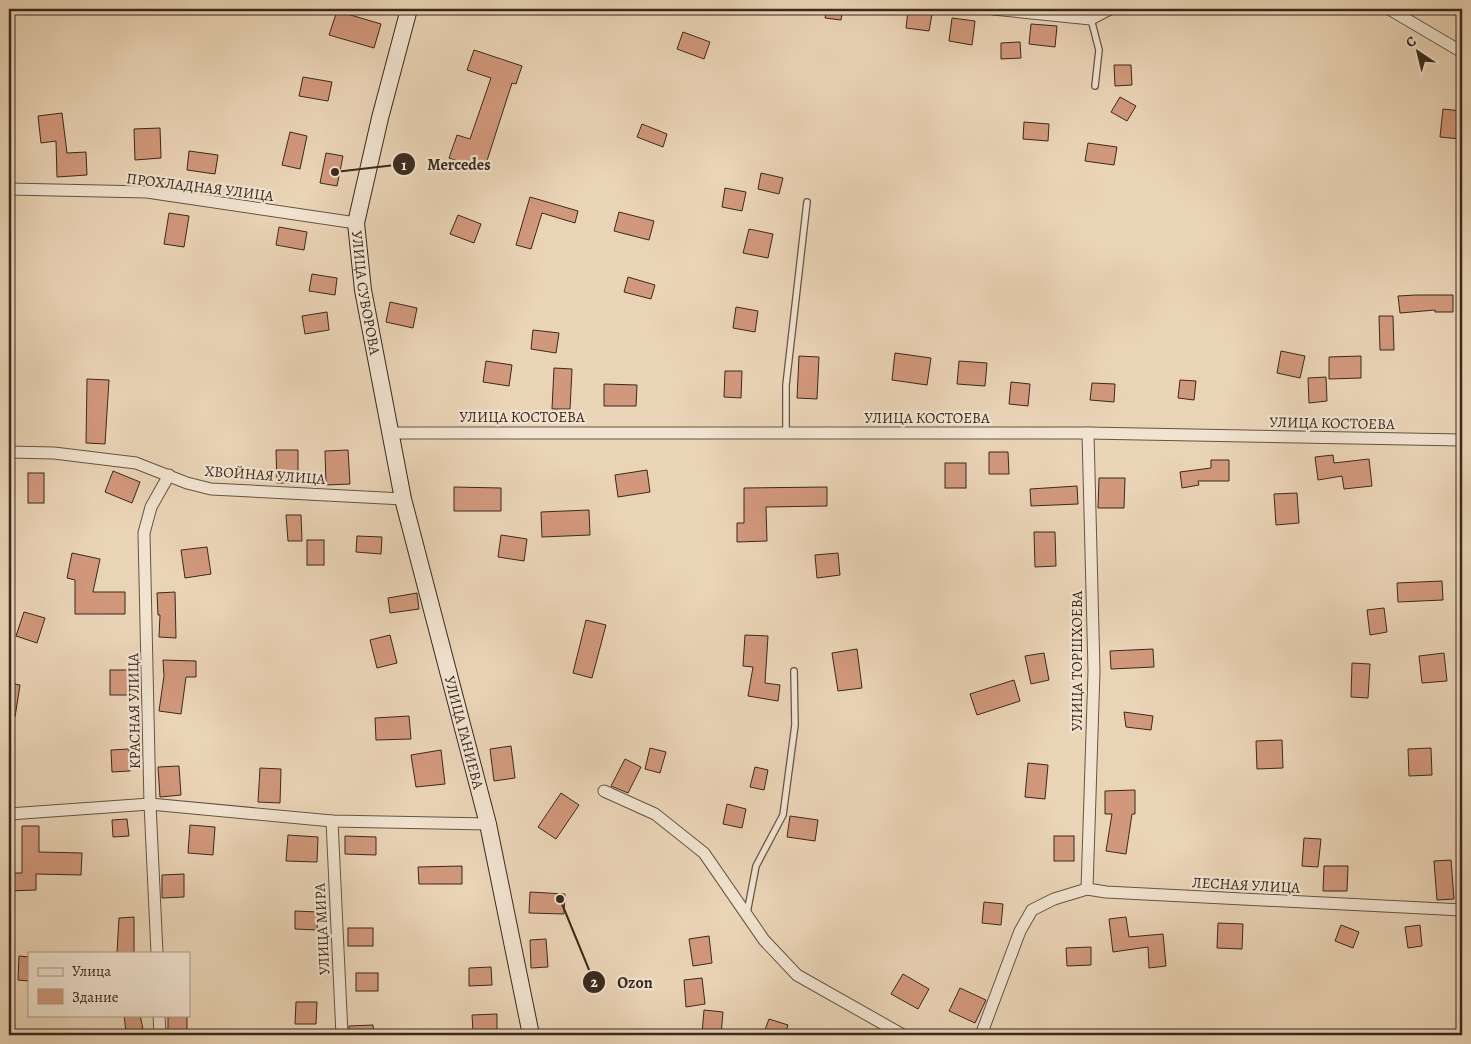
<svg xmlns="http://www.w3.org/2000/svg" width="1471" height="1044" font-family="Alegreya,serif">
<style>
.building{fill:#d2987c;stroke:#39291e}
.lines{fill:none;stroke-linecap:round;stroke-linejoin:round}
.service-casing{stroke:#655444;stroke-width:8}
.minor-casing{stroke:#655444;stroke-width:13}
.secondary-casing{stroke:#39291e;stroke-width:18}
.service{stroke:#f1e3d0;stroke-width:5.5}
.minor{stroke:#f1e3d0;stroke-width:11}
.secondary{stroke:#f1e3d0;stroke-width:16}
.labels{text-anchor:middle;stroke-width:4.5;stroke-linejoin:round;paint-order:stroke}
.street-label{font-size:15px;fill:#39291e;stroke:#f1e3d0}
.leader{fill:none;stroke:#39291e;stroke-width:2}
.callout-dot{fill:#39291e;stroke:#f1e3d0;stroke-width:2}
.mark-label{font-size:15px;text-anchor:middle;font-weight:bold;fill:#fff}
.callout-label{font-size:16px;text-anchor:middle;font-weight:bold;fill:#39291e;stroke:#f1e3d0;stroke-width:4.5;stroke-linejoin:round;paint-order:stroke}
</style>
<rect width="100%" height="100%" fill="#ead4b6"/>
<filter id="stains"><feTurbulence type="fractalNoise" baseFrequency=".004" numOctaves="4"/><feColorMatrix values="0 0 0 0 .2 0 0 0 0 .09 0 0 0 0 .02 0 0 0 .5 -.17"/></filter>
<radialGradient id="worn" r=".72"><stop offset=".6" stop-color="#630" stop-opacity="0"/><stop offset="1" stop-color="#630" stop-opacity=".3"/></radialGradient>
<g class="building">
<path d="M827 9H843L841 20 825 18Z"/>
<path d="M908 10 932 14 929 31 906 28Z"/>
<path d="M337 11 381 24 374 48 329 35Z"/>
<path d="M952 18 975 21 972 45 949 41Z"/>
<path d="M1031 24 1057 26 1055 47 1029 44Z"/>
<path d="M683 32 710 42 704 59 677 49Z"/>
<path d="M1020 42 1021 58 1001 59V43Z"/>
<path d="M474 50 522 66 516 84 512 83 484 170 449 158 457 135 470 139 491 78 467 70Z"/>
<path d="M1114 65H1131L1132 85 1115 86Z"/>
<path d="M303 77 332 82 328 101 299 96Z"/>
<path d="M1120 97 1136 106 1127 121 1111 112Z"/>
<path d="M1443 109 1462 111 1460 139 1440 137Z"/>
<path d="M62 113 67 153 86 152 87 175 57 177 56 141 41 143 38 116Z"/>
<path d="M1024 122 1049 124 1048 141 1023 139Z"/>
<path d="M642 124 667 134 663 147 637 137Z"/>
<path d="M160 128 161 158 135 160 134 129Z"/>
<path d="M290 132 307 136 300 169 282 165Z"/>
<path d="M1088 143 1117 147 1114 165 1085 161Z"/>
<path d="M189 151 218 155 215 174 187 170Z"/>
<path d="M326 153 343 156 337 186 320 183Z"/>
<path d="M761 173 783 178 779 194 758 189Z"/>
<path d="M725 188 746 192 742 211 722 207Z"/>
<path d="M530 197 578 211 575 223 542 213 531 249 516 245Z"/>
<path d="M619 212 654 221 649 240 614 231Z"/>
<path d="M169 213 189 216 184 247 164 244Z"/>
<path d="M458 215 481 224 474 243 450 234Z"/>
<path d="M279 227 307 232 304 250 276 245Z"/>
<path d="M749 229 773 234 768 258 743 253Z"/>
<path d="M312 274 337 278 335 295 309 291Z"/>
<path d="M628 277 655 285 651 299 624 292Z"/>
<path d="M1416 295H1453V312H1435V310L1400 313 1398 296Z"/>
<path d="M390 302 417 308 413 328 386 322Z"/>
<path d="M736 307 758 311 755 332 733 328Z"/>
<path d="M327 312 329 330 305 334 302 316Z"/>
<path d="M1379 316H1393L1394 350H1380Z"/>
<path d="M533 330 559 333 556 353 531 349Z"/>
<path d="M1281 351 1305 356 1300 378 1277 373Z"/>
<path d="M895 353 931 358 927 385 892 380Z"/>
<path d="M799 356 819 357 817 399 797 398Z"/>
<path d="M1361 356V378L1329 379V357Z"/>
<path d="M486 361 512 365 509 386 483 382Z"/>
<path d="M959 361 987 363 985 386 957 384Z"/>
<path d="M554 368 572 369 570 409H552Z"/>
<path d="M725 371H742L741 398 724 397Z"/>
<path d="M1326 377 1327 401 1309 403 1308 378Z"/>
<path d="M87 379 109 380 105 444 86 443Z"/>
<path d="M1180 380 1196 381 1194 400 1178 398Z"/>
<path d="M1011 382 1030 384 1028 406 1009 404Z"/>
<path d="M1092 383 1115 384 1114 402 1090 400Z"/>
<path d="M604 384 637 385 636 406H604Z"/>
<path d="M276 450H298V483H277Z"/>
<path d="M348 450 350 484 326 485 325 451Z"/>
<path d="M989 452H1008L1009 474H989Z"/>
<path d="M1333 455 1334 463 1369 459 1372 486 1344 489 1342 476 1318 480 1315 457Z"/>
<path d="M1211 460H1229V481H1198L1199 485 1182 488 1180 472 1211 468Z"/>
<rect x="945" y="463" width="21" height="25"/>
<path d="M647 470 650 492 618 497 615 475Z"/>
<path d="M113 471 140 482 132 503 105 492Z"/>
<rect x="28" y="473" width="16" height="30"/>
<path d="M1099 478H1125L1124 508H1098Z"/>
<path d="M1077 486 1078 504 1031 506 1030 489Z"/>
<path d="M454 487 501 488V511H454Z"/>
<path d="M827 487V506L766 507 767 541 737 542V523H744V488Z"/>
<path d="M1297 493 1299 523 1276 525 1274 494Z"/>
<path d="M589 510 590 535 542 537 541 512Z"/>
<path d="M286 515H301L302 541H288Z"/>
<path d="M1034 532H1055L1056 566 1035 567Z"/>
<path d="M501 535 527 539 524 561 498 557Z"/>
<path d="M357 536 382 537 381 554 356 552Z"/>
<rect x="307" y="540" width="17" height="25"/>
<path d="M207 547 211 574 185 578 181 550Z"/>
<path d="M72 553 100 559 93 592H125V614H75V580L67 578Z"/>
<path d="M838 553 840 575 817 578 815 555Z"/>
<path d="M1442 581 1443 600 1398 602 1397 583Z"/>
<path d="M175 592 176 638 159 637 160 615H158L157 593Z"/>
<path d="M417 593 419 609 390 613 388 598Z"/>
<path d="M1384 608 1387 632 1370 635 1367 610Z"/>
<path d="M24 612 45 618 37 643 16 636Z"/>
<path d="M586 620 606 625 592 678 573 673Z"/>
<path d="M390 635 397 663 377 668 370 640Z"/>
<path d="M745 635 768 636 765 683 780 685 778 701 748 696 753 667 743 666Z"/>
<path d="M857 649 862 688 838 691 832 653Z"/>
<path d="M1153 649 1154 667 1111 669 1110 651Z"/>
<path d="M1044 653 1049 680 1031 684 1025 656Z"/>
<path d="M1444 653 1447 681 1422 683 1419 656Z"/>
<path d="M163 660 196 661V677H186L181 714 159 711 164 676Z"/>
<path d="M1352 663 1370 664 1368 698 1351 697Z"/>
<rect x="110" y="670" width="22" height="25"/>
<path d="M1014 680 1020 701 977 715 970 694Z"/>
<path d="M9 683 20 685 15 717H9Z"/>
<path d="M1124 712 1153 716 1151 730 1126 727Z"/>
<path d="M409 716 411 739 376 740 375 718Z"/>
<path d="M1282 740 1283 768 1257 769 1256 741Z"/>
<path d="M511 746 515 778 494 781 490 749Z"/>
<path d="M650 748 666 752 660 773 645 769Z"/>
<path d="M1431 748 1432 775 1409 776 1408 749Z"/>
<path d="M129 749 130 771 112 772 111 750Z"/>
<path d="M441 750 445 784 416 787 411 755Z"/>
<path d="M625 759 641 767 628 793 611 786Z"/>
<path d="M1028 763 1048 765 1045 799 1025 797Z"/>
<path d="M179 766 181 795 160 797 158 767Z"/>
<path d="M755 767 768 770 764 790 750 787Z"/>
<path d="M260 768 281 769 280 803 258 802Z"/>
<path d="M1135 790V814H1132L1126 854 1106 851 1112 814H1105V791Z"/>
<path d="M561 793 579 805 556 839 538 827Z"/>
<path d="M727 804 746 809 742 828 723 824Z"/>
<path d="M790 816 818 820 815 841 787 837Z"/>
<path d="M127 819 129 836 113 837 112 820Z"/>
<path d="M190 825 215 827 213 855 188 853Z"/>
<path d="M22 826H39V852L82 853 81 875 36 874V890L9 891V873H22Z"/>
<path d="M288 835 318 837 317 862 286 861Z"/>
<path d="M345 836 376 837V855L345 854Z"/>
<rect x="1054" y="836" width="20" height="25"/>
<path d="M1304 838 1321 839 1318 867 1302 866Z"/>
<path d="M1451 860 1454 899 1437 900 1434 861Z"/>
<path d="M462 866V884H419L418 867Z"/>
<path d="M1324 866H1348L1347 891H1323Z"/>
<path d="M184 874V897L162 898V875Z"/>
<path d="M530 892 565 894 564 914 529 913Z"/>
<path d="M984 902 1003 904 1001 925 982 923Z"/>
<path d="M295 911 318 912 317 930 295 929Z"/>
<path d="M134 917V953H117L119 918Z"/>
<path d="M1126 917 1129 937 1163 934 1166 966 1149 968 1148 947 1113 952 1109 919Z"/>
<path d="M1218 923 1243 924 1242 949 1217 948Z"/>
<path d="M1341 925 1359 932 1353 948 1335 941Z"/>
<path d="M1420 925 1422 946 1408 948 1405 927Z"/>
<rect x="348" y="928" width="25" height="18"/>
<path d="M709 936 712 963 693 966 689 939Z"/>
<path d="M546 939 548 967 531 968 530 940Z"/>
<path d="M1091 947V965L1067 966 1066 948Z"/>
<path d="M19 956 29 957V981L18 980Z"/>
<path d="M491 967 492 985 469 986V968Z"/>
<rect x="356" y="973" width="22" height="18"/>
<path d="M903 974 929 989 918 1009 891 994Z"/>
<path d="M702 978 705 1004 686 1007 684 980Z"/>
<path d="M960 988 986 1000 975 1023 949 1011Z"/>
<path d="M296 1002H317L316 1024H295Z"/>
<path d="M704 1010 723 1012 721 1035 702 1033Z"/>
<path d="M497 1014V1035H475L476 1031H473L472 1015Z"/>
<path d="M124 1015H140L143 1029 126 1032Z"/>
<rect x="168" y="1015" width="19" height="15"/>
<path d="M769 1019 788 1025 785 1035H763Z"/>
<path d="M373 1025 374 1035H349V1026Z"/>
</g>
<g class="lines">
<defs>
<g id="service">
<path d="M1091 19 1099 50 1095 86"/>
<path d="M786 432V385L807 202"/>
<path d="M747 913 756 866 783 815 795 725 794 671"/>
</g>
<g id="minor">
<path d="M993 9 1091 19 1110 9"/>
<path d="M1389 9 1462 52"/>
<path d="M9 189 147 192 356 223"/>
<path d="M391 433H1088L1462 440"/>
<path d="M9 452 54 453 136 463 187 483 211 489 403 499"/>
<path d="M604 791 655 814 704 853 764 940 797 975 903 1035"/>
<path d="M9 814 150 804 332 821 488 824"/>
<path d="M332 821 342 1035"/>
<path d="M1087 889 1094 671 1088 433"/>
<path d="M157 953 150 804 144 533 151 507 169 475"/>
<path d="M159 1015 160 1035"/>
<path d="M981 1035 1020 931 1032 910 1054 899 1087 889 1106 892 1462 910"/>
</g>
<g id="secondary">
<path id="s1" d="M409 9 380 118 356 223 363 290 403 499 488 824 531 1035"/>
</g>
</defs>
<use href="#service" class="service-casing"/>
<use href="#minor" class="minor-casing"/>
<use href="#secondary" class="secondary-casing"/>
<use href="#service" class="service"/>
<use href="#minor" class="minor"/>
<use href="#secondary" class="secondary"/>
</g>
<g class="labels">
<g class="street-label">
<text transform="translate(200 187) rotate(7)" y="5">ПРОХЛАДНАЯ УЛИЦА</text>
<text dy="5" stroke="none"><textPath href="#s1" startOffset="291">УЛИЦА СУВОРОВА</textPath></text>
<text x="522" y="422">УЛИЦА КОСТОЕВА</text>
<text x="927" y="423">УЛИЦА КОСТОЕВА</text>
<text transform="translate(1332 423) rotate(1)" y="5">УЛИЦА КОСТОЕВА</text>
<text transform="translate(265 475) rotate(4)" y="5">ХВОЙНАЯ УЛИЦА</text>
<text transform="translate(1077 661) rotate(-90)" y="5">УЛИЦА ТОРШХОЕВА</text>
<text transform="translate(134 711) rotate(-91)" y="5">КРАСНАЯ УЛИЦА</text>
<text dy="5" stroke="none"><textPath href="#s1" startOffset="742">УЛИЦА ГАНИЕВА</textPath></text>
<text transform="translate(1246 885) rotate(3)" y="5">ЛЕСНАЯ УЛИЦА</text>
<text transform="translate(322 929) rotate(-93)" y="5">УЛИЦА МИРА</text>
</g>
</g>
<path class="leader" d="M335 172L404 164M560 899L594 982"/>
<g class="callout-dot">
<circle cx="335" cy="172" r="5"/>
<circle cx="560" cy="899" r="5"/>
<circle cx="404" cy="164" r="12"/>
<circle cx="594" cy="982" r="12"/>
</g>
<g class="mark-label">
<text x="404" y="170">1</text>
<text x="594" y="987">2</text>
</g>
<g class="callout-label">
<text x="459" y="170">Mercedes</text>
<text x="635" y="988">Ozon</text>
</g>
<rect width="1471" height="1044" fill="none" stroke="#ead4b6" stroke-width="30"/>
<rect x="10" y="10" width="1451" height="1024" fill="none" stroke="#39291e" stroke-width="2.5"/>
<rect x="15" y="15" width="1441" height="1014" fill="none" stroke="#39291e"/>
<rect x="28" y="952" width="162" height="65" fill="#f1e3d0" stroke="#a79989"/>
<rect x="38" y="968" width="25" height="8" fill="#f1e3d0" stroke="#a79989"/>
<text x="72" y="976" font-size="15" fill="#39291e">Улица</text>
<rect x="38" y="989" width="25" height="15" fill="#d2987c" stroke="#a79989"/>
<text x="72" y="1002" font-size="15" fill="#39291e">Здание</text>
<g transform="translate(1418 52) rotate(325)" stroke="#f1e3d0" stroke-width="4" paint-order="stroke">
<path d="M0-4L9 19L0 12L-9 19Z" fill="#39291e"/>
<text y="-8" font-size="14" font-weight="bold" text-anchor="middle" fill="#39291e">С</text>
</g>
<rect width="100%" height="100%" filter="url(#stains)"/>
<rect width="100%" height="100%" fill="url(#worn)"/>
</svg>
